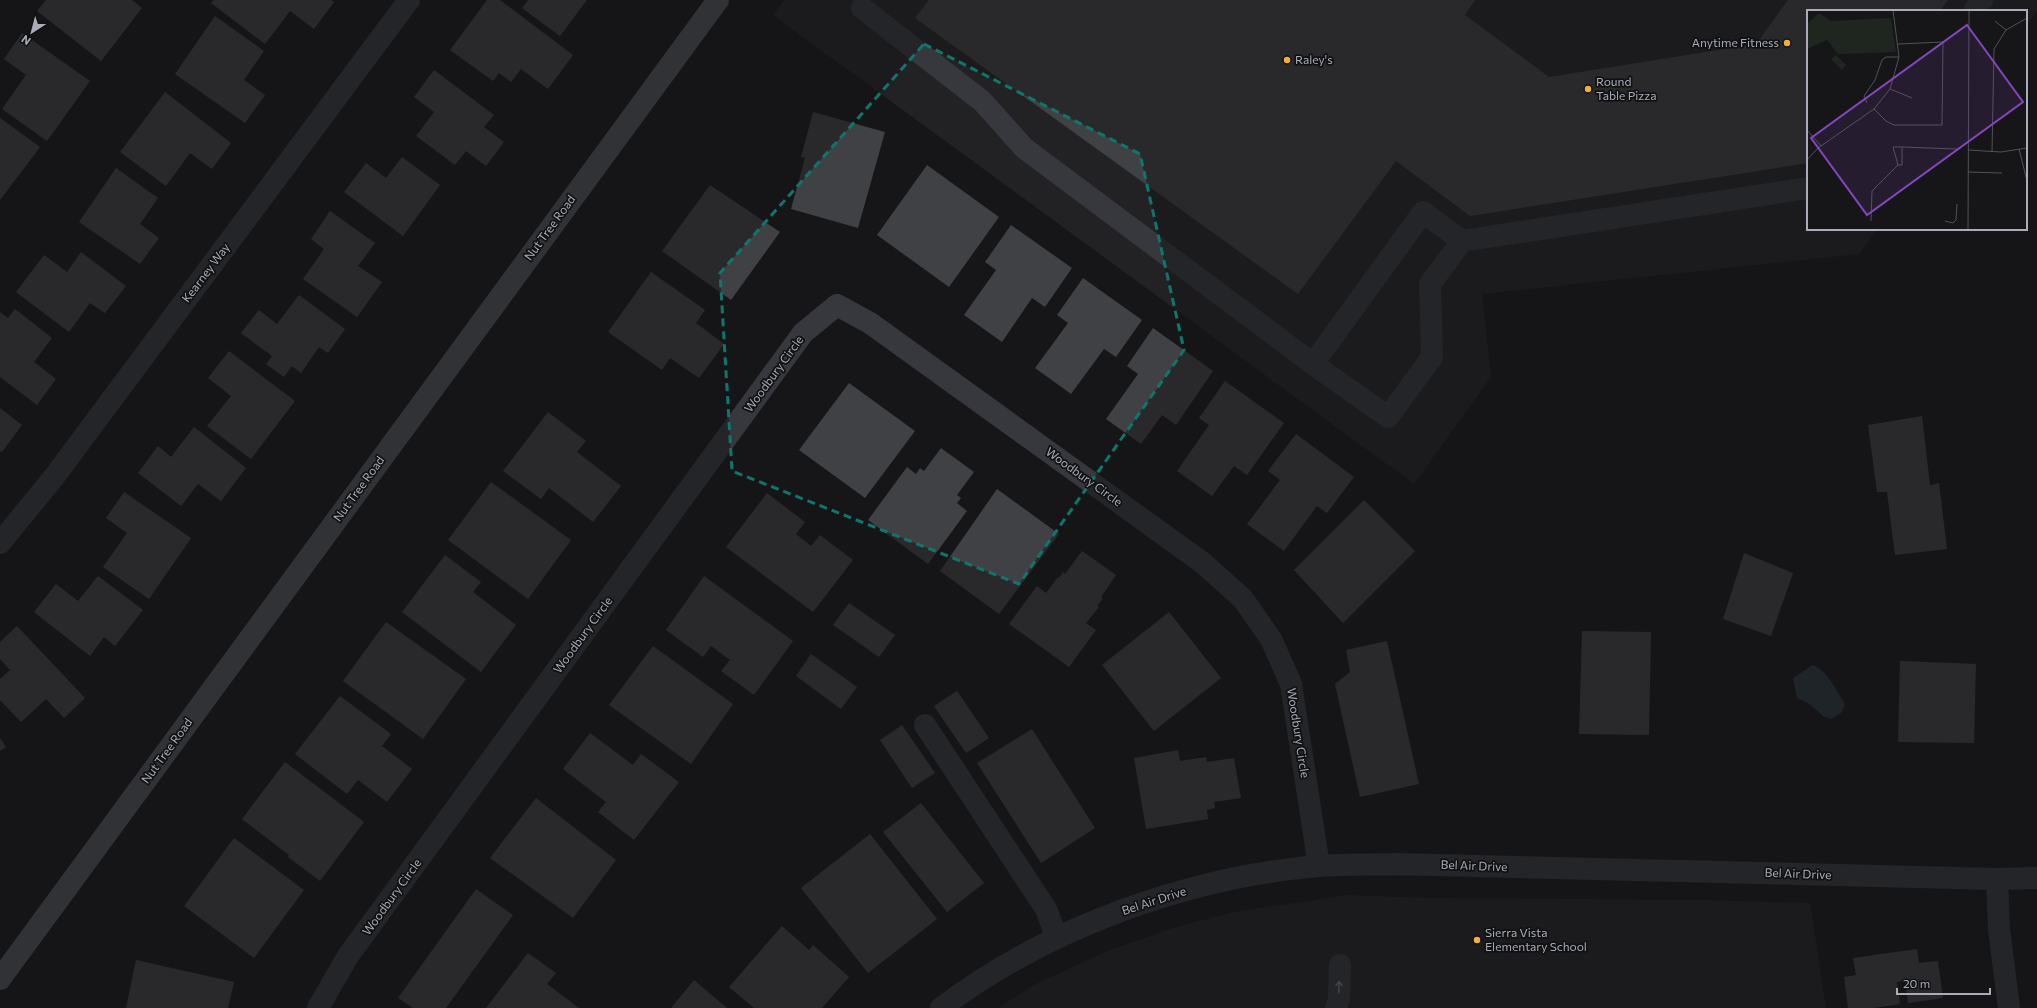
<svg xmlns="http://www.w3.org/2000/svg" width="2037" height="1008" font-family="Commissioner,sans-serif">
<style>
.built{fill:#222225}
.water{fill:#2c353c}
.building{fill:#404145}
.lines{fill:none;stroke-linecap:round;stroke-linejoin:round}
.minor{stroke:#37383d;stroke-width:22}
.major{stroke:#53555c;stroke-width:22}
.oneway{stroke:#757881}
.marked{fill:none;stroke:#0f766e;stroke-width:3;stroke-dasharray:8 5;stroke-linejoin:round}
.poi-dot{fill:#f2b134;stroke:#111113;stroke-width:1.5}
.labels{text-anchor:middle;stroke-width:3.5;stroke-linejoin:round;paint-order:stroke}
.poi-label{font-size:12px;fill:#a8adb8;stroke:#111113;text-anchor:start}
.street-label{font-size:12px;fill:#a8adb8;stroke:#111113}
.inset-road{fill:none;stroke:#505258;stroke-width:1}
.view{fill:#8446be;fill-opacity:0.15;stroke:#8446be;stroke-width:2}
.inset-edge{fill:none;stroke:#a8adb8;stroke-width:2}
</style>
<rect width="100%" height="100%" fill="#161618"/>
<g class="built">
<path d="M784 0H2037V11L2026 26V11H1808V229H1877L1859 254 1482 294 1491 377 1414 484 773 15Z"/>
<path d="M1347 895 1425 898 1702 900 1810 903 1826 1008H998L1034 985 1105 952 1173 928 1230 913Z"/>
</g>
<path class="water" d="M1813 665C1828 671 1837 692 1845 704L1842 712 1832 719 1824 717 1810 704 1797 698 1793 678Z"/>
<g class="building">
<path d="M46 0H132L142 8 101 61 37 11Z"/>
<path d="M214 0H331L334 2 314 29 290 11 265 44 211 3Z"/>
<path d="M487 0H500L573 55 548 89 521 69 511 82 499 73 493 81 450 50Z"/>
<path d="M528 0H587L560 36 522 8Z"/>
<path d="M929 0H1475L1465 15 1549 77 1756 44 1788 0H1948L1940 11H1808V163L1470 216 1396 161 1298 294 915 18Z"/>
<path d="M215 16 264 51 244 80 265 95 245 123 175 74Z"/>
<path d="M22 33 90 81 47 141 2 109 26 75 4 59Z"/>
<path d="M434 70 494 115 484 127 504 142 486 166 466 151 455 165 416 136 434 112 414 97Z"/>
<path d="M165 92 231 143 212 169 190 153 166 186 120 152Z"/>
<path d="M813 112 885 132 858 228 791 209 805 158 801 157Z"/>
<path d="M0 118 40 147 0 200Z"/>
<path d="M402 157 440 185 403 236 344 192 366 163 386 178Z"/>
<path d="M927 165 999 217 949 287 877 235Z"/>
<path d="M116 168 158 198 140 224 159 238 140 264 79 222Z"/>
<path d="M710 185 780 232 731 300 662 251Z"/>
<path d="M330 211 375 243 358 266 382 282 357 317 303 279 324 249 311 239Z"/>
<path d="M1011 225 1072 268 1045 307 1032 298 1002 342 964 315 996 270 985 262Z"/>
<path d="M81 252 126 286 105 313 90 303 69 332 16 292 44 255 67 272Z"/>
<path d="M651 272 705 310 696 323 724 344 699 378 670 358 662 370 608 332Z"/>
<path d="M1083 278 1142 320 1116 357 1104 349 1071 394 1035 368 1068 323 1057 315Z"/>
<path d="M299 295 345 329 328 353 319 347 301 373 292 366 284 377 266 364 272 356 241 333 259 310 277 324Z"/>
<path d="M15 309 52 338 34 362 56 379 37 405 0 377V312L8 318Z"/>
<path d="M1153 328 1213 371 1176 425 1162 415 1141 444 1106 419 1138 374 1127 366Z"/>
<path d="M229 351 295 401 251 459 207 426 231 396 208 378Z"/>
<path d="M1225 381 1284 423 1247 475 1234 466 1212 496 1177 471 1209 425 1199 418Z"/>
<path d="M849 383 915 431 865 498 799 450Z"/>
<path d="M0 408 22 425 2 452 0 451Z"/>
<path d="M548 412 586 441 577 452 621 486 593 522 549 488 541 499 503 471Z"/>
<path d="M1922 416 1930 485 1939 483 1947 549 1895 555 1887 492H1877L1868 425Z"/>
<path d="M194 427 246 468 221 501 198 484 181 506 138 473 158 446 171 457Z"/>
<path d="M1296 434 1354 477 1327 513 1317 506 1284 551 1247 524 1280 480 1268 471Z"/>
<path d="M941 448 974 472 957 495 961 498 957 503 967 511 928 564 868 520 907 467 916 474 920 468 924 471Z"/>
<path d="M491 482 571 540 528 599 448 540Z"/>
<path d="M997 489 1059 534 999 614 940 571Z"/>
<path d="M124 492 191 538 149 599 103 567 127 533 106 518Z"/>
<path d="M767 493 805 522 796 534 811 546 820 535 853 560 813 612 726 547Z"/>
<path d="M1364 500 1415 551 1343 623 1294 570Z"/>
<path d="M1082 551 1116 575 1101 597 1103 598 1097 606 1099 607 1086 623 1096 630 1069 667 1009 624 1037 586 1046 593 1058 577 1059 578 1063 572 1065 574Z"/>
<path d="M1744 553 1793 573 1771 636 1723 619Z"/>
<path d="M445 555 481 582 473 592 516 625 481 672 402 612Z"/>
<path d="M98 576 143 610 115 646 104 637 90 656 34 612 56 584 78 601Z"/>
<path d="M704 576 793 641 754 695 721 671 730 660 711 646 703 657 666 630Z"/>
<path d="M849 603 895 635 879 657 833 625Z"/>
<path d="M1169 612 1221 678 1154 731 1102 665Z"/>
<path d="M386 622 466 679 423 739 343 681Z"/>
<path d="M17 626 85 698 64 718 46 699 21 722 0 700V679L10 670 0 659V642Z"/>
<path d="M1582 631 1651 632 1649 735 1579 734Z"/>
<path d="M1387 641 1419 784 1360 797 1335 684 1350 672 1346 650Z"/>
<path d="M653 646 733 704 691 764 609 705Z"/>
<path d="M811 654 857 687 841 709 796 676Z"/>
<path d="M1900 661 1976 664 1974 743 1898 742Z"/>
<path d="M957 691 989 738 966 753 934 706Z"/>
<path d="M340 696 391 734 382 746 412 769 387 802 358 780 347 794 295 754Z"/>
<path d="M902 725 935 773 912 788 880 740Z"/>
<path d="M1032 729 1095 828 1041 863 977 763Z"/>
<path d="M590 733 633 765 641 754 679 782 634 840 598 812 606 802 563 769Z"/>
<path d="M0 738 6 747 0 751Z"/>
<path d="M1178 750 1180 761 1206 757 1207 762 1234 758 1241 798 1214 802 1215 808 1207 810 1208 819 1146 829 1134 758Z"/>
<path d="M285 762 364 822 320 881 288 857 289 855 242 819Z"/>
<path d="M536 798 616 860 573 918 490 858Z"/>
<path d="M921 803 984 883 947 912 883 832Z"/>
<path d="M870 834 937 919 868 973 801 888Z"/>
<path d="M234 838 304 890 254 958 184 906Z"/>
<path d="M476 889 513 915 446 1008H413L398 998Z"/>
<path d="M782 926 809 950 813 945 849 977 822 1008H754L729 987Z"/>
<path d="M1917 949 1919 963 1938 961 1943 998 1908 1003 1905 980 1897 982 1900 1004 1874 1008H1848L1844 977 1856 975 1853 958Z"/>
<path d="M528 953 556 973 547 984 579 1008H486Z"/>
<path d="M136 960 234 982 228 1008H126Z"/>
<path d="M694 980 727 1008H671Z"/>
</g>
<g class="lines">
<g class="minor">
<path d="M862 8 982 101 1024 148 1313 364 1423 212 1462 241 1808 188"/>
<path d="M1974 11 1982 0"/>
<path d="M1313 364 1388 417 1432 357 1430 284 1462 241"/>
<path d="M0 543 54 477 409 0"/>
<path d="M925 725 1046 909 1057 938"/>
<path d="M1997 879 1999 929 2009 1008"/>
<path d="M318 1008 348 956 803 333 837 305 870 323 1203 563 1243 599 1271 639 1291 684 1319 866"/>
<path d="M941 1008C1047 928 1187 877 1319 866 1344 864 1370 865 1395 864L1997 879 2037 878"/>
<path d="M1336 1008 1339 999 1340 965"/>
</g>
<path class="major" d="M0 979 718 0"/>
</g>
<defs><path id="oneway-shaft" d="M-6 0H5M1.5-3L5.5 0L1.5 3" fill="none" stroke-width="1.6" stroke-linecap="round" stroke-linejoin="round"/></defs>
<use class="oneway" href="#oneway-shaft" transform="translate(1339 987) rotate(-89)"/>
<path d="M0 0H2037V1008H0ZM924 44 1140 154 1184 350 1019 584 732 471 720 273Z" fill="#161618" fill-opacity=".55" fill-rule="evenodd"/>
<path class="marked" d="M924 44 1140 154 1184 350 1019 584 732 471 720 273Z"/>
<g class="poi-dot">
<circle cx="1787" cy="43" r="4"/>
<circle cx="1287" cy="60" r="4"/>
<circle cx="1588" cy="89" r="4"/>
<circle cx="1477" cy="940" r="4"/>
</g>
<g class="labels">
<g class="poi-label">
<text x="1779" y="47" text-anchor="end">Anytime Fitness</text>
<text x="1295" y="64">Raley's</text>
<text x="1596" y="86">Round<tspan x="1596" dy="14">Table Pizza</tspan></text>
<text x="1485" y="937">Sierra Vista<tspan x="1485" dy="14">Elementary School</tspan></text>
</g>
<g class="street-label">
<text transform="translate(550 228) rotate(-54)" y="4">Nut Tree Road</text>
<text transform="translate(206 273) rotate(-53)" y="4">Kearney Way</text>
<text transform="translate(774 374) rotate(-54)" y="4">Woodbury Circle</text>
<text transform="translate(1084 477) rotate(36)" y="4">Woodbury Circle</text>
<text transform="translate(359 489) rotate(-54)" y="4">Nut Tree Road</text>
<text transform="translate(583 635) rotate(-54)" y="4">Woodbury Circle</text>
<text transform="translate(1298 733) rotate(81)" y="4">Woodbury Circle</text>
<text transform="translate(167 751) rotate(-54)" y="4">Nut Tree Road</text>
<text transform="translate(1474 866) rotate(2)" y="4">Bel Air Drive</text>
<text transform="translate(1798 874) rotate(2)" y="4">Bel Air Drive</text>
<text transform="translate(392 897) rotate(-54)" y="4">Woodbury Circle</text>
<text transform="translate(1154 901) rotate(-18)" y="4">Bel Air Drive</text>
</g>
</g>
<g transform="translate(1807 10)">
<rect width="220" height="220" fill="#161618"/>
<path d="M12 3 24 11 84 8 89 42 31 44 20 30 0 39V14ZM29 45 39 55 35 60 24 49Z" fill="#1e261f"/>
<path class="inset-road" d="M188 11 199 20M220 52V130M83 79 105 88M60 93 57 86 68 70 75 50 79 47H92M67 99 79 111 87 115H135L136 32 91 34M0 120 14 136M212 139 220 171M161 140 194 142 220 138M185 142 187 39 199 20 220 8M0 150 11 138 67 99 83 79 92 47 86 0M91 155 86 137H95M161 162 195 163M64 211 65 181 91 155H95V137L150 139M138 211 146 213 149 210 150 194M161 220 162 0"/>
<path class="view" d="M160 15 216 92 60 205 4 128Z"/>
<rect width="220" height="220" class="inset-edge"/>
</g>
<g transform="translate(32 32) rotate(216)" stroke="#111113" stroke-width="3" paint-order="stroke">
<path d="M0-3L7 15L0 10L-7 15Z" fill="#a8adb8"/>
<text y="-6" font-size="11" font-weight="bold" text-anchor="middle" fill="#a8adb8">N</text>
</g>
<path d="M1897 988v6h93v-6" fill="none" stroke="#a8adb8" stroke-width="2"/>
<text x="1903" y="988" font-size="12" fill="#a8adb8" stroke="#111113" stroke-width="3" paint-order="stroke">20 m</text>
</svg>
